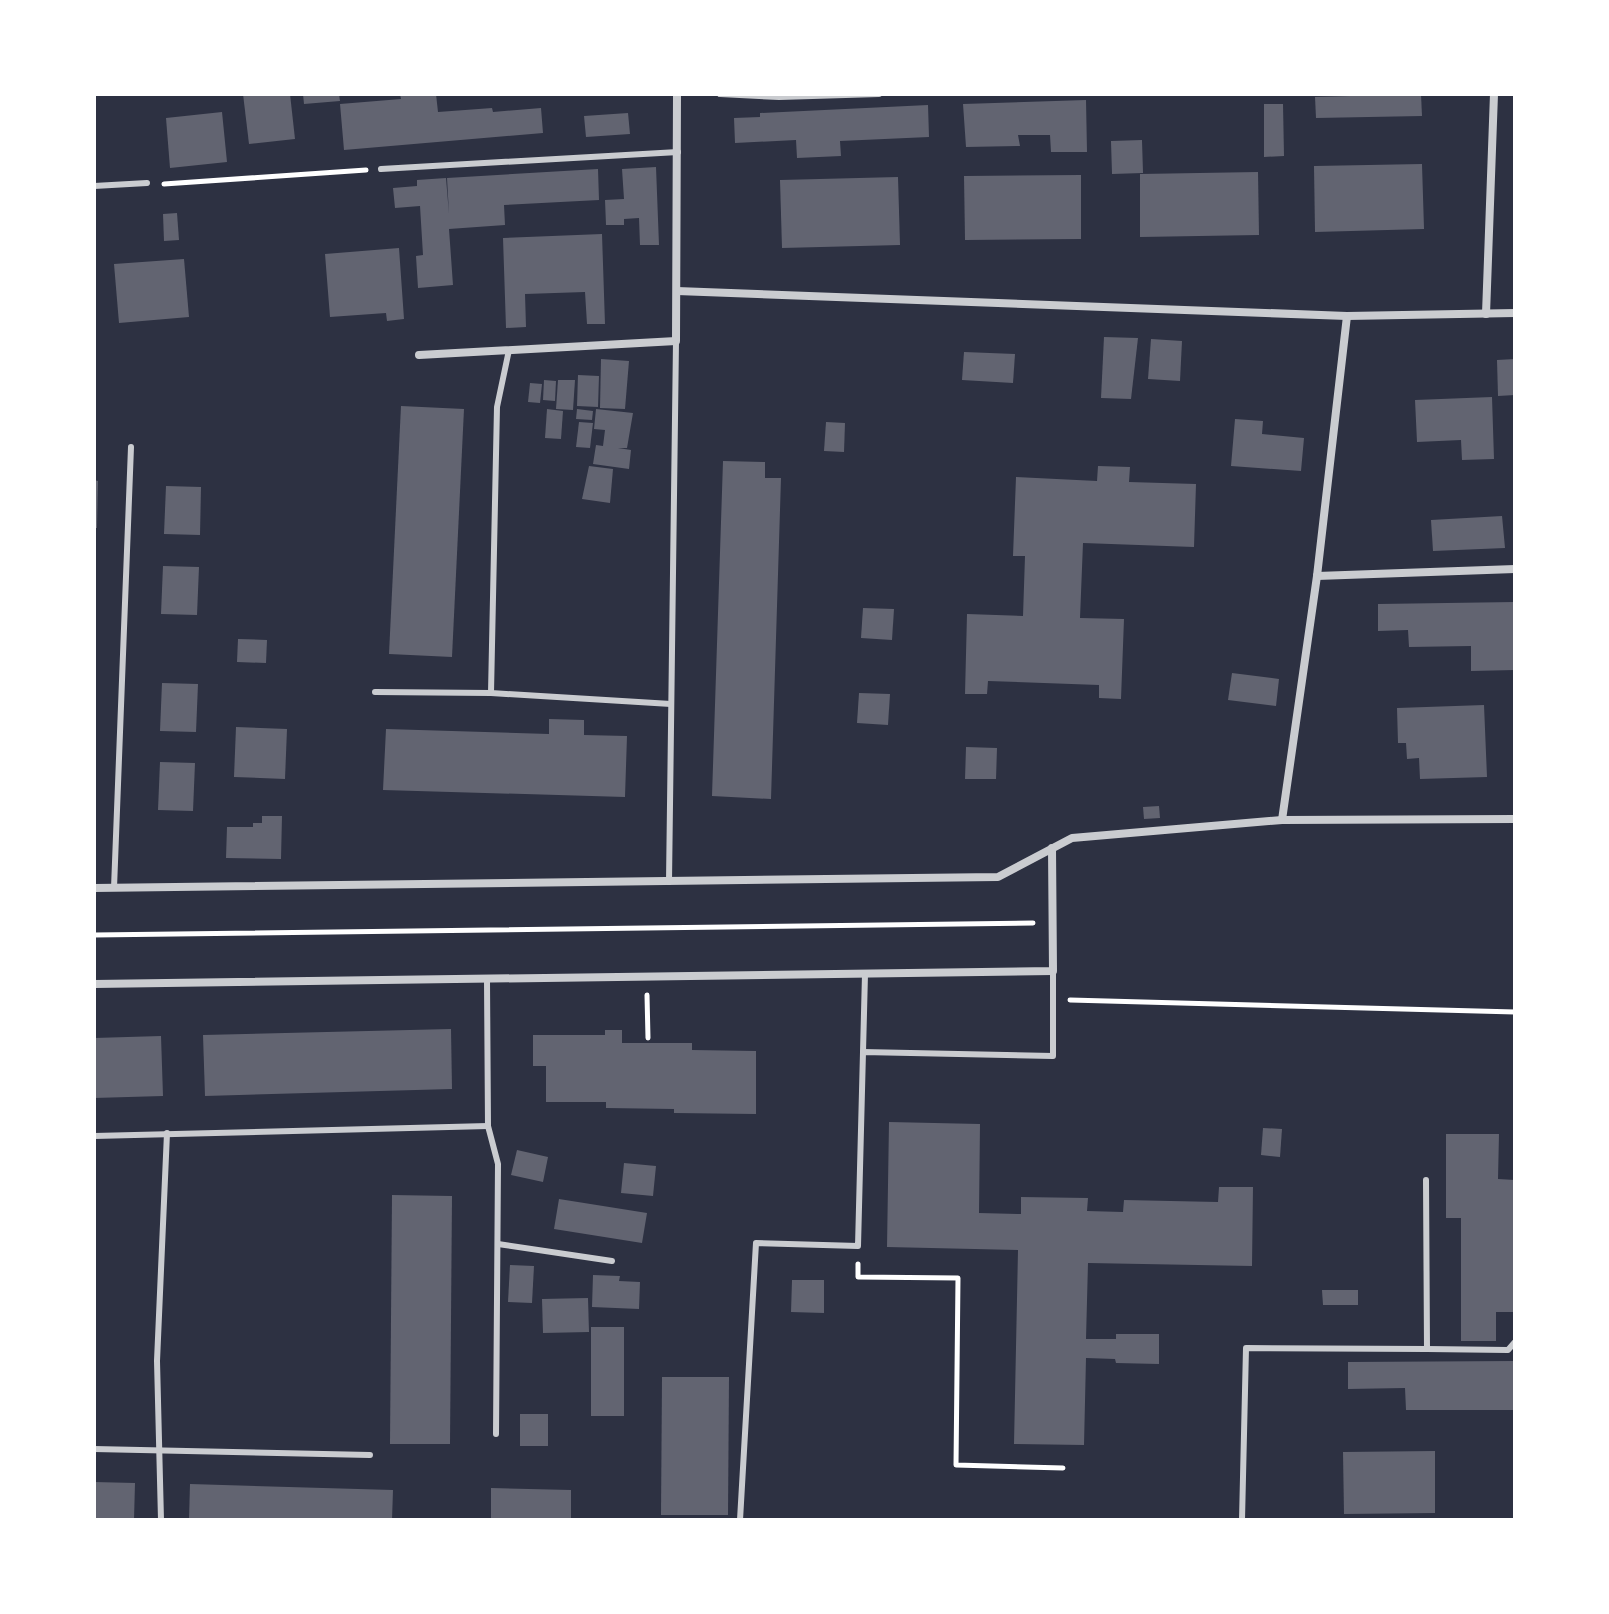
<svg xmlns="http://www.w3.org/2000/svg" width="1609" height="1614" font-family="'IBM Plex Sans',sans-serif">
<style>
.building{fill:#626471}
.lines{fill:none;stroke-linecap:round;stroke-linejoin:round}
.path{stroke:#fff;stroke-width:5}
.service{stroke:#caccd0;stroke-width:6}
.minor{stroke:#caccd0;stroke-width:8}
</style>
<rect width="100%" height="100%" fill="#2d3142"/>
<g class="building">
<path d="M243 94H290L295 139 249 144Z"/>
<path d="M303 94H339L340 101 304 104Z"/>
<path d="M400 94H436L438 112 492 108 493 112 541 108 543 133 344 150 340 104 401 99Z"/>
<path d="M1421 94 1422 116 1316 118 1315 97Z"/>
<path d="M1086 100 1087 152H1051L1050 135H1018L1020 146 966 147 963 104Z"/>
<path d="M1264 104H1283L1284 156 1264 157Z"/>
<path d="M928 105 929 137 840 141 841 156 797 158 796 140 735 143 734 118 760 117V113Z"/>
<path d="M222 112 227 162 170 168 166 118Z"/>
<path d="M628 113 630 134 586 137 584 116Z"/>
<path d="M1142 140 1143 173 1112 174 1111 141Z"/>
<path d="M1422 164 1424 229 1315 232 1314 166Z"/>
<path d="M656 167 659 245H640L639 218 624 219V225H606L605 200 624 199 622 169Z"/>
<path d="M598 169 599 200 504 205 505 225 449 229 453 285 418 288 416 256 423 255 420 206 395 208 393 188 417 186V180L446 178 449 214 447 178Z"/>
<path d="M1258 172 1259 235 1140 237V174Z"/>
<path d="M1081 175V239L965 240 964 176Z"/>
<path d="M898 177 900 245 782 248 780 180Z"/>
<path d="M177 213 179 240 164 241 163 214Z"/>
<path d="M602 234 605 324H587L585 292 525 294 526 327 506 328 503 238Z"/>
<path d="M399 248 404 319 387 321 386 313 330 317 325 254Z"/>
<path d="M184 259 189 317 119 323 114 264Z"/>
<path d="M1104 337 1138 338 1131 399 1101 398Z"/>
<path d="M1151 339 1182 341 1180 381 1148 379Z"/>
<path d="M964 352 1015 354 1013 383 962 380Z"/>
<path d="M601 359 629 361 625 409 600 408Z"/>
<path d="M1515 359V395L1498 396 1497 360Z"/>
<path d="M578 375 599 376 598 407 577 406Z"/>
<path d="M544 380 556 381 555 401 543 400Z"/>
<path d="M558 380H575L573 410 556 409Z"/>
<path d="M530 383 542 384 540 403 528 402Z"/>
<path d="M1492 397 1494 459 1462 460 1461 440 1417 442 1415 400Z"/>
<path d="M401 406 464 409 452 657 389 654Z"/>
<path d="M547 409 563 411 561 439 545 438Z"/>
<path d="M577 409 593 411 592 420 576 419Z"/>
<path d="M596 409 633 413 627 448H618L631 450 629 469 593 464 596 445 603 446 605 430 594 429Z"/>
<path d="M1235 419 1263 421 1262 434 1304 438 1301 471 1231 466Z"/>
<path d="M579 422 593 423 590 448 576 447Z"/>
<path d="M826 422 845 423 844 452 824 451Z"/>
<path d="M723 461 765 462V478H781L771 799 712 796Z"/>
<path d="M589 466 613 469 610 503 582 499Z"/>
<path d="M1098 466 1130 467 1129 482 1196 484 1194 547 1083 543 1080 618 1124 619 1121 699 1099 698V685L988 681 987 694H965L967 614 1023 616 1025 556H1013L1016 477 1097 481Z"/>
<path d="M94 480 98 481 97 528H94Z"/>
<path d="M166 486 201 487 200 535 164 534Z"/>
<path d="M1502 516 1505 548 1433 551 1431 520Z"/>
<path d="M163 566 199 567 197 615 161 614Z"/>
<path d="M1515 602V670L1471 671V646L1409 647 1408 630 1378 631V604Z"/>
<path d="M863 608 894 609 892 640 861 638Z"/>
<path d="M238 639 267 640 266 663 237 662Z"/>
<path d="M1232 673 1279 679 1276 706 1228 700Z"/>
<path d="M162 683 198 684 196 732 160 731Z"/>
<path d="M859 693 890 694 888 725 857 723Z"/>
<path d="M1484 705 1487 777 1420 779 1419 758 1407 759 1406 743H1398L1397 708Z"/>
<path d="M549 719 584 720V735L627 736 625 797 383 790 386 729 549 734Z"/>
<path d="M236 727 287 729 285 779 234 777Z"/>
<path d="M966 747 997 748 996 779H965Z"/>
<path d="M160 762 195 763 193 811 158 810Z"/>
<path d="M1159 806 1160 818 1144 819 1143 807Z"/>
<path d="M262 816H282L281 859 226 858 227 827H253V823H262Z"/>
<path d="M451 1029 452 1089 205 1096 203 1035Z"/>
<path d="M605 1030H622V1043H692V1050L756 1051V1114L674 1113V1109L606 1108V1102H546V1066H533V1035H605Z"/>
<path d="M161 1036 163 1096 94 1098V1038Z"/>
<path d="M889 1122 980 1124 979 1213 1021 1214V1197L1088 1198 1087 1211 1123 1212 1124 1200 1218 1202 1219 1187H1253L1252 1266 1088 1263 1086 1339H1116V1334H1159V1364L1116 1363 1115 1359 1086 1358 1084 1445 1014 1444 1018 1250 887 1247Z"/>
<path d="M1263 1128 1282 1129 1280 1157 1261 1155Z"/>
<path d="M1446 1134H1499L1498 1179 1515 1180V1312H1496V1341H1461V1218H1446Z"/>
<path d="M517 1150 548 1157 543 1182 511 1175Z"/>
<path d="M624 1163 656 1166 653 1196 621 1193Z"/>
<path d="M392 1195 452 1196 450 1444H390Z"/>
<path d="M559 1199 647 1213 642 1243 554 1229Z"/>
<path d="M510 1265 534 1266 532 1303 508 1302Z"/>
<path d="M593 1275 620 1276 619 1281 640 1282 639 1309 592 1307Z"/>
<path d="M792 1280H824V1313L791 1312Z"/>
<path d="M1322 1290H1358V1305H1323Z"/>
<path d="M588 1298 589 1332 543 1333 542 1299Z"/>
<rect x="591" y="1327" width="33" height="89"/>
<path d="M1515 1361V1410H1406L1405 1388 1348 1389V1362Z"/>
<path d="M662 1377H729L728 1515H661Z"/>
<rect x="520" y="1414" width="28" height="32"/>
<path d="M1435 1451V1513L1344 1514 1343 1452Z"/>
<path d="M94 1482 135 1483 134 1520H94Z"/>
<path d="M190 1484 393 1490 392 1520H189Z"/>
<path d="M491 1488 571 1490V1520H491Z"/>
</g>
<g class="lines">
<g class="path">
<path d="M164 184 366 170"/>
<path d="M94 935 1033 923"/>
<path d="M647 995 648 1038"/>
<path d="M1070 1000 1515 1012"/>
<path d="M858 1264V1277L958 1278 956 1465 1063 1468"/>
</g>
<g class="service">
<path d="M720 94 779 97 879 94"/>
<path d="M381 169 678 152"/>
<path d="M94 186 147 183"/>
<path d="M509 350 497 407 491 693 671 704"/>
<path d="M375 692 491 693"/>
<path d="M669 882 676 341"/>
<path d="M114 888 131 447"/>
<path d="M487 980 488 1126 498 1164 496 1434"/>
<path d="M863 1052 865 974"/>
<path d="M94 1136 488 1126"/>
<path d="M498 1244 612 1261"/>
<path d="M1427 1349 1508 1350 1515 1342"/>
<path d="M94 1449 370 1455"/>
<path d="M161 1520 157 1361 167 1133"/>
<path d="M740 1520 756 1243 858 1246 863 1052 1053 1056V971"/>
<path d="M1242 1520 1246 1348 1427 1349 1426 1180"/>
</g>
<g class="minor">
<path d="M677 291 1347 316 1515 313"/>
<path d="M1486 314 1494 94"/>
<path d="M419 355 676 341 677 94"/>
<path d="M1317 576 1515 569"/>
<path d="M1282 820 1317 576 1347 316"/>
<path d="M94 888 998 877 1072 838 1282 820 1515 819"/>
<path d="M94 984 1053 971 1052 848"/>
</g>
</g>
<rect width="1609" height="1614" fill="none" stroke="#ffffff" stroke-width="192"/>
</svg>
